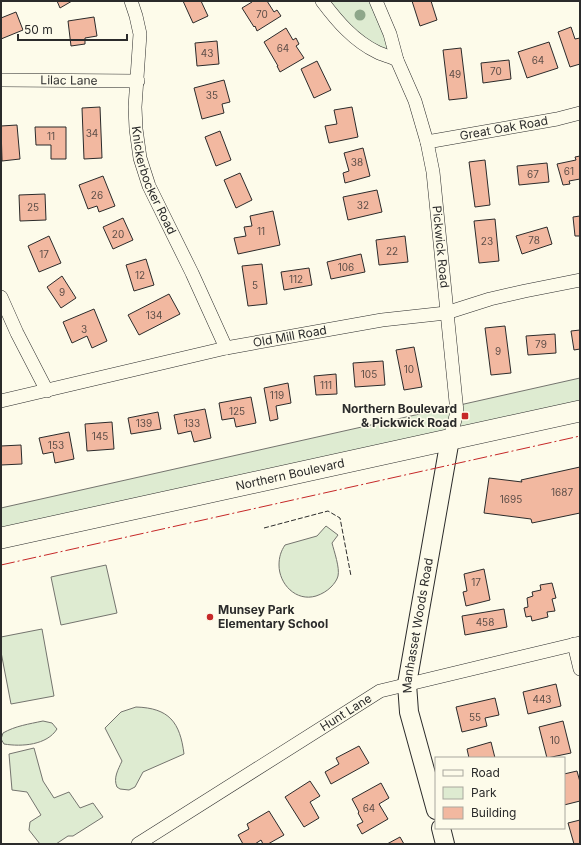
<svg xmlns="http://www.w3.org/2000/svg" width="581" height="845" font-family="Inter,sans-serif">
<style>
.green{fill:#deebd1;stroke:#74746e}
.building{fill:#f2b8a0;stroke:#2b2b2b}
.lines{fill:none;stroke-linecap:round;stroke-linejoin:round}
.street-casing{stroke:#2b2b2b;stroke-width:14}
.secondary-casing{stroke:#2b2b2b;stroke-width:20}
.primary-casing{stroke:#2b2b2b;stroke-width:22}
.street{stroke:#fdfbea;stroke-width:13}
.secondary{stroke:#fdfbea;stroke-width:18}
.primary{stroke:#fdfbea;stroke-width:21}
.fence{stroke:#2b2b2b;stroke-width:1;stroke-dasharray:5 2;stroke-linecap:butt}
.power{stroke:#c62828;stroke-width:1;stroke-dasharray:14 3 2 3;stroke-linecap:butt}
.tree{fill:#8ea78a}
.poi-dot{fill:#c62828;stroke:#fdfbea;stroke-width:1.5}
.labels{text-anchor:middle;stroke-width:3;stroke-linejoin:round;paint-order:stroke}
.number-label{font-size:10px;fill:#5d4e48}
.street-label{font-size:12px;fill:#2b2b2b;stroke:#fdfbea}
.poi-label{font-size:12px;font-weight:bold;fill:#2b2b2b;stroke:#fdfbea;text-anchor:end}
</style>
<rect width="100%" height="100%" fill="#fdfbea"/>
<g class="green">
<path d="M322 1H376L397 60 376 51Z"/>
<path d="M580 378V411L1 538V508Z"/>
<path d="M326 526 338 535 332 543C334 551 340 568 338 576 337 580 334 584 331 587 327 591 322 594 316 596 296 602 279 584 279 565 279 557 281 551 285 545L317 536Z"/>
<path d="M106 565 117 613 61 625 51 577Z"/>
<path d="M42 629 54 696 11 704 1 652V637Z"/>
<path d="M136 707C169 708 180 722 184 754L143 772 135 787 129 790 120 789 117 787C113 778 118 770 122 761L105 728 121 712Z"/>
<path d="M43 721 52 723 57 729C47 745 22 747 4 744L1 739 3 733C15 726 29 724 43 721Z"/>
<path d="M34 748 43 781 54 798 69 792 80 808 93 803 103 817 73 836H68L56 844H40L29 830 30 822 41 815 27 792 12 790 9 754Z"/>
</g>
<g class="building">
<path d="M57 1H72L60 8Z"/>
<path d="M183 1H201L208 16 193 23Z"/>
<path d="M251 1H267L274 12 277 10 281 16 257 31 255 26 254 27 242 8 252 2Z"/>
<path d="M412 1H431L437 20 420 26Z"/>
<path d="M16 12 23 30 1 39V18Z"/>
<path d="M94 17 97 36 85 38V44L71 46 68 21Z"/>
<path d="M571 27 575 39 580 38V64L570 67 558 32Z"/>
<path d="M286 28 293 40 296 38 299 44 296 46 304 58 280 72 277 66H278L264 42Z"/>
<path d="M217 41 219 64 197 66 195 43Z"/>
<path d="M549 42 558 68 527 78 518 52Z"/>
<path d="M461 48 467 98 449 100 443 50Z"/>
<path d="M509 60 511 79 483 83 481 63Z"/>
<path d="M317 61 331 90 314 98 301 69Z"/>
<path d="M224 80 230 102 222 104 224 113 202 119 194 88Z"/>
<path d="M100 107 102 158 84 159 82 108Z"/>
<path d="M352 107 358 137 329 143 325 126 337 124 334 110Z"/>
<path d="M17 125 20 159 2 161 1 126Z"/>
<path d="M35 127H66V159H51V145H36Z"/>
<path d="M220 131 231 160 216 166 205 137Z"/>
<path d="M363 148 370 176 345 183 343 173 349 171 344 153Z"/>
<path d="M580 156V179L569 181 570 184 563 185 557 164 576 160 575 157Z"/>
<path d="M485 160 490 205 475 207 469 162Z"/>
<path d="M547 163 549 182 519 185 517 166Z"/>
<path d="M240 173 252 200 236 208 224 180Z"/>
<path d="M103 176 115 206 99 212 97 206 88 209 79 185Z"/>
<path d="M377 190 382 212 348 220 343 197Z"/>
<path d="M45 194 46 220 20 221 19 195Z"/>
<path d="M273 211 280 245 238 254 234 238 246 236 244 227 252 226 250 216Z"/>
<path d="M580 216V236H575L573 217Z"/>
<path d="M123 218 133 240 113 249 103 227Z"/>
<path d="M495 219 499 261 479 263 474 221Z"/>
<path d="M547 227 552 244 522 254 516 236Z"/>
<path d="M49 236 61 263 39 272 28 246Z"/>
<path d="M405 236 408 262 379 265 376 240Z"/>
<path d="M361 254 365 272 331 279 327 262Z"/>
<path d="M146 259 154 285 134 291 126 265Z"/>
<path d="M262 264 267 304 248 306 242 266Z"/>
<path d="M309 268 312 285 284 290 281 272Z"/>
<path d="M62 276 76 298 61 308 47 287Z"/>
<path d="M169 294 180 314 139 335 128 315Z"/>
<path d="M94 309 107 341 92 348 87 336 72 343 63 322Z"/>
<path d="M505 326 511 373 491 375 485 328Z"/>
<path d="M580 330V349L574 350 571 331Z"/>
<path d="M555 334 556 353 528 355 526 336Z"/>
<path d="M414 347 422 387 404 390 396 350Z"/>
<path d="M383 361 385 385 355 387 353 363Z"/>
<path d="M336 374 337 394 316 395 314 376Z"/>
<path d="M288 383 291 403 276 406 278 419 270 421 264 388Z"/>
<path d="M251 397 256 423 236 427 234 418 222 420 219 403Z"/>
<path d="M205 409 211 438 194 442 191 431 178 434 174 415Z"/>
<path d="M158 412 161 429 131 434 128 418Z"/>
<path d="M112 422 114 449 87 451 85 424Z"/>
<path d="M69 432 74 459 55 463 53 452 43 454 39 438Z"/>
<path d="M21 445 22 464 1 465V446Z"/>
<path d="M580 467V513L532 523 531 519 484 513 489 478 522 482 521 480Z"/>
<path d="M484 569 490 600 466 606 463 592 467 591 464 574Z"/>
<path d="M552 583 556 598 552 599 555 611 547 612 548 617 532 621 531 616 526 617 524 608 528 607 527 598 533 596 532 592 541 590 540 585Z"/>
<path d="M504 609 507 627 465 635 462 616Z"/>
<path d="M556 684 561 706 528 714 523 692Z"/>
<path d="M495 698 499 715 485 718 487 726 462 732 456 707Z"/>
<path d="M563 721 571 753 547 758 539 727Z"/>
<path d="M491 742 495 758H469L467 749Z"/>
<path d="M359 746 369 763 331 784 325 772 339 764 336 758Z"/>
<path d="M577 771 580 782V801L564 805V774Z"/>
<path d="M310 781 320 796 310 802 319 818 304 827 285 797Z"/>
<path d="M381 783 389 798 379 804 388 819 362 834 357 825 363 822 358 813 359 812 352 799Z"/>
<path d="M269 811 284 835 268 844H263L261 840 255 844H243L238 835 249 829 247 824Z"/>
<path d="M580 820V844H574L568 823Z"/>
<path d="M400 837 404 844H387Z"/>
</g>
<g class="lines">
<defs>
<g id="street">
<path id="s1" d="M131 1 136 16 140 34 135 107 136 129 140 158 149 186 192 273 226 348"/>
<path d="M322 1C337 21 354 41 377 52 383 55 391 57 397 60"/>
<path id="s2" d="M376 1 390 34 397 60 415 101 427 142 433 172 457 412 450 439"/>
<path id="s3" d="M1 80 138 81"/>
<path id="s4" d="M427 142 557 119 580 113"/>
<path d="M1 297 17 333 47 391"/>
<path id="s5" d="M1 401 226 348 382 320 446 313 490 299 525 291 580 280"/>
<path d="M574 644 580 669"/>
<path id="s6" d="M138 844 380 691 580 643"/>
</g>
<g id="secondary">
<path id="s7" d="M436 810 409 712 407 684 450 439"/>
<path d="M441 828 445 844"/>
</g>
<g id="primary">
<path id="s8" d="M1 538 580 411"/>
</g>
</defs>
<use href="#street" class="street-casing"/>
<use href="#secondary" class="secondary-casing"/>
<use href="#primary" class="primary-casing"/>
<use href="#street" class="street"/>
<use href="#secondary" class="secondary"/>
<use href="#primary" class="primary"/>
<path class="fence" d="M264 528 328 511 340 518 351 576"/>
<path class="power" d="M1 565 580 436"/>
</g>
<circle class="tree" cx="360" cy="15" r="5.5"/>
<g class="poi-dot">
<rect x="461" y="412" width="8" height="8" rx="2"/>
<circle cx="210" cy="617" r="4"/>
</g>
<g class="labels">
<g class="number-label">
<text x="262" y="18">70</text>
<text x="283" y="52">64</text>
<text x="207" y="57">43</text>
<text x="538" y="64">64</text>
<text x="496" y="75">70</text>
<text x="455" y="78">49</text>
<text x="212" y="99">35</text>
<text x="92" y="137">34</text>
<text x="51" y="140">11</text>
<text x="357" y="166">38</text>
<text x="569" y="175">61</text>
<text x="533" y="178">67</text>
<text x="97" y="199">26</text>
<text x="363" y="209">32</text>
<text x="33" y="211">25</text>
<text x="261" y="235">11</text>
<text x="118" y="238">20</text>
<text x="534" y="244">78</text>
<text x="487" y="245">23</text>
<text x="392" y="255">22</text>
<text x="44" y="258">17</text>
<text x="346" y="271">106</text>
<text x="140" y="279">12</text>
<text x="296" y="283">112</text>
<text x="255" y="289">5</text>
<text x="62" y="296">9</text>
<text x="154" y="319">134</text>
<text x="84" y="333">3</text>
<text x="541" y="348">79</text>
<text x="498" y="355">9</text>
<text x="409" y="373">10</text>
<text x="369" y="378">105</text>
<text x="326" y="389">111</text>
<text x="277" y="399">119</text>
<text x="237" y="415">125</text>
<text x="144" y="427">139</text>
<text x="192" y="427">133</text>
<text x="100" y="440">145</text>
<text x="56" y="449">153</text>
<text x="562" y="496">1687</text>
<text x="511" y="503">1695</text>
<text x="476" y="586">17</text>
<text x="485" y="626">458</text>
<text x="542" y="703">443</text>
<text x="475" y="721">55</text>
<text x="555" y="744">10</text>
<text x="369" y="812">64</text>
</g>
<g class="street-label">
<text dy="4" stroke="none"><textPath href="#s3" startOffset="68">Lilac Lane</textPath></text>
<text dy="4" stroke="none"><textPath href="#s4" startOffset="78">Great Oak Road</textPath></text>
<text dy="4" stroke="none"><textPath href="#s1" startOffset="184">Knickerbocker Road</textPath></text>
<text dy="4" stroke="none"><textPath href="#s2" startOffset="256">Pickwick Road</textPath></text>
<text dy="4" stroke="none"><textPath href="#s5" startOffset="296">Old Mill Road</textPath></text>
<text dy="4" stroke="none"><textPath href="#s8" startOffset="296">Northern Boulevard</textPath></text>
<text dy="4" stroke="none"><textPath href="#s7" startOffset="189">Manhasset Woods Road</textPath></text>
<text dy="4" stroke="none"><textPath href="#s6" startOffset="246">Hunt Lane</textPath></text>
</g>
<g class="poi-label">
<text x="457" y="413">Northern Boulevard<tspan x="457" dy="14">&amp; Pickwick Road</tspan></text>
<text x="218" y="614" text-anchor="start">Munsey Park<tspan x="218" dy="14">Elementary School</tspan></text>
</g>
</g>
<rect width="581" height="845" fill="none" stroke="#2b2b2b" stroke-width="4"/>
<rect x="435" y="757" width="130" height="72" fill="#fdfbea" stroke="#a9a89e"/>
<rect x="443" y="770" width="20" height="6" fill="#fdfbea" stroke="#a9a89e"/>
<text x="471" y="777" font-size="12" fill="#2b2b2b">Road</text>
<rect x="443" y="787" width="20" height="12" fill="#deebd1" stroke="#a9a89e"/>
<text x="471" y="797" font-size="12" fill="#2b2b2b">Park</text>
<rect x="443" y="807" width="20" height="12" fill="#f2b8a0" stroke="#a9a89e"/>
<text x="471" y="817" font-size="12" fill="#2b2b2b">Building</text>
<path d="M18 34v6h109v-6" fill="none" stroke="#2b2b2b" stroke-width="2"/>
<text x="24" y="34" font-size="12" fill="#2b2b2b" stroke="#fdfbea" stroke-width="3" paint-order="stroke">50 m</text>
</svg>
